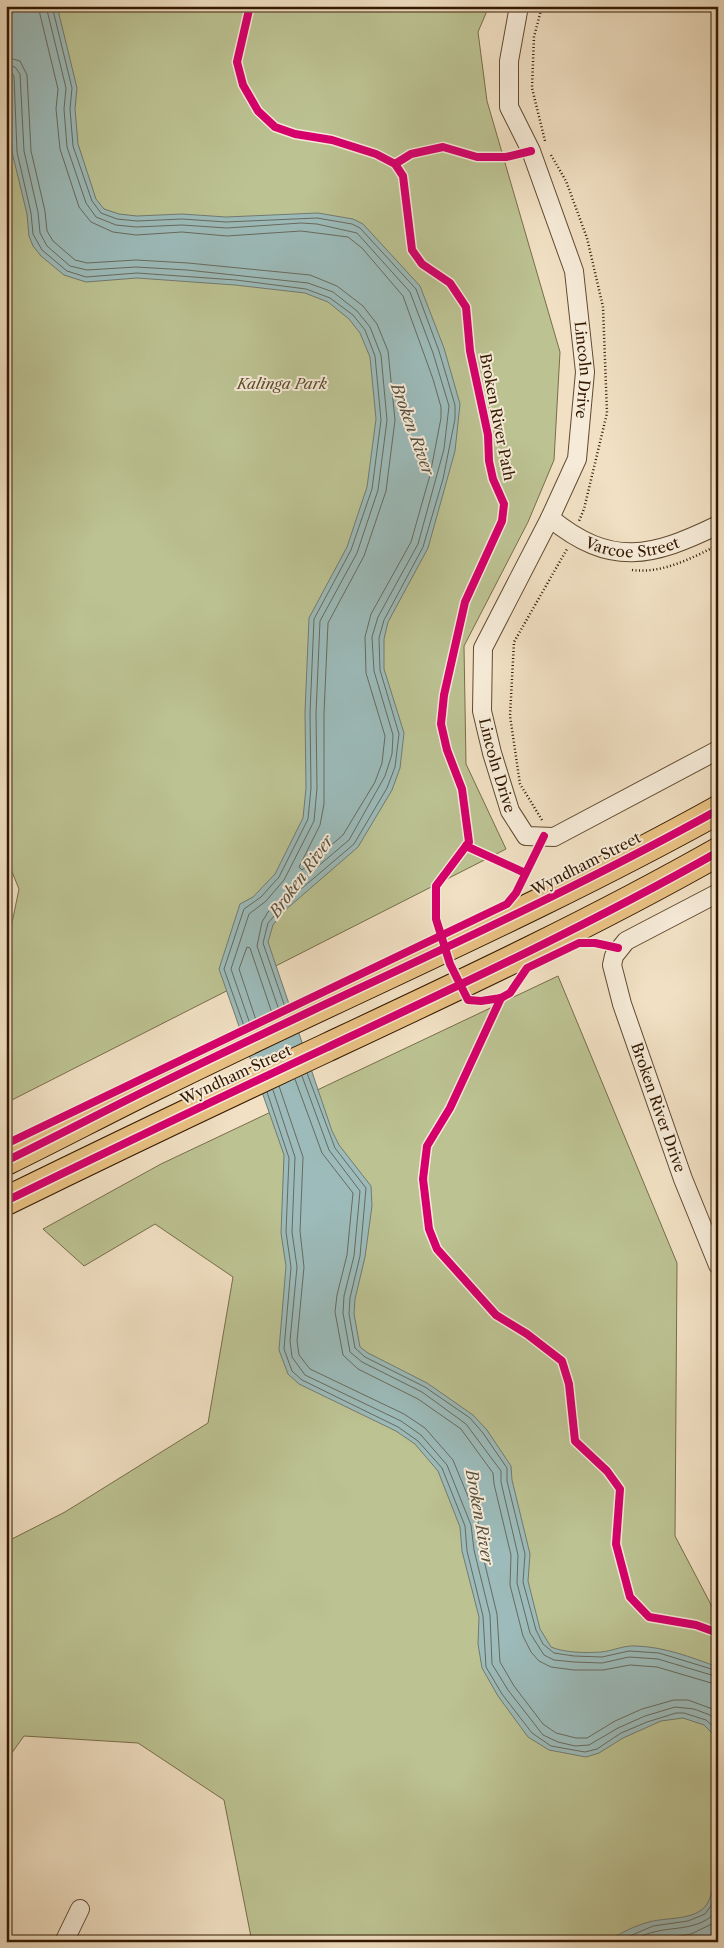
<svg xmlns="http://www.w3.org/2000/svg" width="724" height="1948" font-family="'Libre Caslon Text',serif">
<style>
.green{fill:#bcc292;stroke:#786d49}
.water{fill:#9cbbba;stroke:#727a70}
.lines{fill:none;stroke-linecap:round;stroke-linejoin:round}
.shore{stroke:#686a5d;stroke-width:1}
.minor-casing{stroke:#624a31;stroke-width:20}
.trunk-casing{stroke:#331800;stroke-width:30}
.path{stroke:#331800;stroke-width:2.5;stroke-dasharray:1 2.5;stroke-linecap:butt}
.minor{stroke:#f6ebd8;stroke-width:18}
.trunk{stroke:#e8c082;stroke-width:28}
.cycleway-casing{stroke:#f6ebd8;stroke-width:11}
.cycleway{stroke:#d6006c;stroke-width:8}
.labels{text-anchor:middle;stroke-width:4;stroke-linejoin:round;paint-order:stroke}
.street-label{font-size:15px;fill:#331800;stroke:#f6ebd8}
.park-label{font-size:15px;font-style:italic;fill:#5c4b2c;stroke:#f6ebd8}
.water-label{font-size:16px;font-style:italic;fill:#585141;stroke:#f6ebd8}
</style>
<rect width="100%" height="100%" fill="#f1e0c3"/>
<filter id="stains"><feTurbulence type="fractalNoise" baseFrequency=".004" numOctaves="4"/><feColorMatrix values="0 0 0 0 .2 0 0 0 0 .09 0 0 0 0 .02 0 0 0 .5 -.17"/></filter>
<radialGradient id="worn" r=".72"><stop offset=".6" stop-color="#630" stop-opacity="0"/><stop offset="1" stop-color="#630" stop-opacity=".3"/></radialGradient>
<g class="green">
<path d="M6 6H489L478 32 487 101 560 352 554 460 528 522 464 646 466 764 506 849 6 1103V952L19 889 6 857Z"/>
<path d="M558 976 677 1263 675 1536 718 1618V1942H252L224 1800 138 1743 24 1736 6 1761V1542L65 1512 208 1423 233 1277 155 1224 84 1266 43 1229 161 1164Z"/>
</g>
<g class="water">
<path d="M6 6H57L77 88 75 109 78 144 96 199 104 209 119 214 137 216 182 214 226 217 318 213 353 219 363 224 420 286 444 348 460 404 455 451 428 548 388 622 384 639V669L404 733 400 768 392 790 358 847 283 912 273 925 268 942 332 1131 339 1145 371 1186 372 1206 365 1257 355 1299 354 1314 360 1347 368 1353 427 1383 473 1415 487 1430 511 1466 512 1480 530 1554 528 1581 540 1629 551 1647C565 1653 587 1653 601 1652 613 1651 624 1645 636 1646 665 1647 690 1657 718 1667V1806L715 1789 717 1743 715 1736 704 1725 683 1718 661 1721 623 1738 599 1753 586 1757 549 1750 528 1737 498 1696 482 1668 478 1644 479 1617 462 1551 460 1527 438 1471 415 1444 396 1431 299 1384 288 1374 279 1350 286 1266 281 1233 284 1155 219 969 240 904 253 897 275 874 303 818 306 788 305 712 309 618 347 547 367 487 376 419 370 357 360 333 349 319 328 302 305 293 235 285 137 278 86 282 64 275 41 256 33 246 29 236 27 214 12 152Z"/>
<path d="M718 1847V1942H607C620 1933 634 1926 649 1922 666 1917 696 1921 707 1904 715 1892 715 1862 718 1847Z"/>
</g>
<g class="lines">
<g class="shore">
<path d="M46 6 66 88 64 109 67 147 86 203 96 217 116 225 136 227 182 225 227 228 301 223 317 224 357 233 410 292 433 353 449 406 444 449 418 544 378 617 372 637 374 671 393 735 392 754 385 776 349 840 284 895 268 912 262 922 257 946 279 1010"/>
<path d="M52 6 72 88 70 109 73 146 92 201 101 213 117 219 137 221 182 219 226 222 317 218 352 224 360 228 416 289 439 351 455 405V419L443 479 423 547 384 620 379 638 380 670 399 734 395 767 387 788 354 844 288 900 268 923 263 943 285 1007"/>
<path d="M6 57 20 61 27 75 31 151 45 211 47 231 53 241 75 260 87 263 136 260 188 263 310 275 337 286 363 306 377 324 388 351 395 420 386 491 364 556 328 623 324 713V804L320 825 299 867 302 870 343 835 375 782 382 763 385 736 366 673 365 637 371 614 411 542 430 475 441 418V407L433 379 403 296 362 248 348 237 301 231 227 236 182 232 136 235 113 232 91 222 79 207 60 149 56 109 58 89 38 6"/>
<path d="M6 65 15 67 20 74 24 151 38 212 40 233 47 246 70 266 87 270 136 267 187 270 308 283 333 292 357 311 370 327 381 355 387 420 378 490 357 553 320 621 316 713 317 788 314 821 284 880 266 901 249 914 231 969 250 1024"/>
<path d="M6 71 11 72 14 76 17 152 31 213 33 234 42 250 67 271 86 277 137 273 236 280 306 289 330 298 353 315 365 330 375 356 381 420 372 489 351 550 314 619 310 713 311 788 308 819 279 877 261 897 244 909 224 969 244 1026"/>
<path d="M256 1020 239 969 247 947 250 948 272 1013"/>
<path d="M307 1073 335 1148 366 1188 360 1256 350 1298 349 1314 355 1348 365 1357 425 1387 470 1418 483 1433 507 1468V1481L525 1554 523 1582 536 1630 543 1644 554 1653 574 1656 602 1657 629 1651 659 1653 718 1671"/>
<path d="M302 1076 329 1150 360 1191 354 1256 344 1296 343 1313 350 1352 362 1362 422 1392 466 1424 501 1471V1482L518 1555 517 1583 530 1633 544 1655 554 1660 574 1662 602 1663 629 1657 658 1659 718 1677"/>
<path d="M295 1079 322 1153 353 1193 347 1255 337 1295 335 1312 343 1355 358 1369 418 1399 461 1429 493 1473 494 1484 511 1555 510 1585 523 1636 531 1652 539 1661 551 1667 574 1670H603L630 1665 657 1667 718 1685"/>
<path d="M279 1086 303 1157 300 1231 304 1267 297 1341 299 1355 310 1369 404 1414 425 1428 453 1460 478 1521 481 1548 497 1614 500 1662 514 1686 543 1724 556 1733 576 1738H587L615 1721 642 1709 674 1700H688L718 1711"/>
<path d="M273 1090 295 1157 292 1232 297 1267 290 1341 292 1357 305 1375 401 1421 421 1435 447 1465 471 1525 474 1550 490 1615 492 1664 508 1690 543 1735 558 1742 575 1746 589 1745 618 1728 645 1716 675 1707 694 1709 710 1715 718 1722"/>
<path d="M267 1092 289 1158 286 1232 291 1267 284 1349 292 1371 302 1380 398 1427 418 1441 442 1468 465 1526 467 1551 483 1616 486 1667 502 1694 532 1733 551 1746 585 1752 597 1749 621 1733 647 1722 676 1713H684L706 1720 718 1731"/>
<path d="M616 1942 653 1926 688 1921 705 1914 713 1903 718 1878"/>
<path d="M629 1942C638 1937 648 1933 658 1931 678 1927 706 1929 718 1908"/>
<path d="M648 1942 691 1934 718 1921"/>
</g>
<defs>
<g id="minor">
<path id="s1" d="M519 6 509 61V107L531 151 574 271 585 372 577 459 550 518 483 648 482 711 492 753 510 811 526 836 554 837 718 750"/>
<path id="s2" d="M550 518C611 568 652 557 718 525"/>
<path id="s3" d="M718 893 626 941 614 956 612 965 622 1004 683 1179 718 1265"/>
<path d="M64 1942 80 1909"/>
</g>
<g id="trunk">
<path d="M6 1161C57 1136 108 1109 159 1084 345 992 536 911 718 810"/>
<path d="M6 1201C112 1149 219 1098 326 1048 458 986 591 924 718 852"/>
</g>
</defs>
<use href="#minor" class="minor-casing"/>
<use href="#trunk" class="trunk-casing"/>
<g class="path">
<path d="M542 6 534 37 532 88 545 141"/>
<path d="M551 155 566 181 587 238 603 307 607 413 584 509 579 521"/>
<path d="M632 570C662 574 692 558 718 545"/>
<path d="M542 820 520 784 510 716 514 642 567 549"/>
</g>
<use href="#minor" class="minor"/>
<use href="#trunk" class="trunk"/>
<defs>
<g id="cycleway">
<path d="M253 6 249 10 237 62 243 85 258 111 275 127 295 134 332 140 376 154 395 164 403 176 412 250 422 264 450 283 466 307 470 351 488 435 489 461 493 479 504 504 502 521 465 602 444 695 441 724 447 750 462 789 469 842 436 886V919L450 964 468 1000 481 1001 501 998 510 993 527 968 579 943H595L618 948"/>
<path d="M395 164 411 154 443 147 477 157H506L531 151"/>
<path d="M466 846 525 873"/>
<path d="M501 998 450 1108 427 1146 423 1179 429 1229 437 1249 496 1315 527 1334 562 1361 569 1384 575 1441 607 1471 620 1489 616 1544 630 1597 649 1617 696 1625 718 1633"/>
<path d="M6 1144 507 904 516 893 544 836"/>
<path d="M6 1161C57 1136 108 1109 159 1084 345 992 536 911 718 810"/>
<path d="M6 1201C112 1149 219 1098 326 1048 458 986 591 924 718 852"/>
</g>
</defs>
<use href="#cycleway" class="cycleway-casing"/>
<use href="#cycleway" class="cycleway"/>
</g>
<g class="labels">
<g class="street-label">
<text dy="5" stroke="none"><textPath href="#s1" startOffset="378">Lincoln Drive</textPath></text>
<text transform="translate(497 417) rotate(79)" y="5">Broken River Path</text>
<text dy="5" stroke="none"><textPath href="#s2" startOffset="91">Varcoe Street</textPath></text>
<text dy="5" stroke="none"><textPath href="#s1" startOffset="798">Lincoln Drive</textPath></text>
<text transform="translate(586 864) rotate(-27)" y="5">Wyndham Street</text>
<text transform="translate(236 1075) rotate(-25)" y="5">Wyndham Street</text>
<text dy="5" stroke="none"><textPath href="#s3" startOffset="282">Broken River Drive</textPath></text>
</g>
<g class="park-label">
<text x="282" y="389">Kalinga Park</text>
</g>
<g class="water-label">
<text transform="translate(413 429) rotate(70)" y="6">Broken River</text>
<text transform="translate(301 876) rotate(-54)" y="6">Broken River</text>
<text transform="translate(480 1517) rotate(80)" y="6">Broken River</text>
</g>
</g>
<rect width="724" height="1948" fill="none" stroke="#f1e0c3" stroke-width="25"/>
<rect x="8" y="8" width="709" height="1933" fill="none" stroke="#331800" stroke-width="2.5"/>
<rect x="12" y="12" width="699" height="1923" fill="none" stroke="#331800"/>
<rect width="100%" height="100%" filter="url(#stains)"/>
<rect width="100%" height="100%" fill="url(#worn)"/>
</svg>
